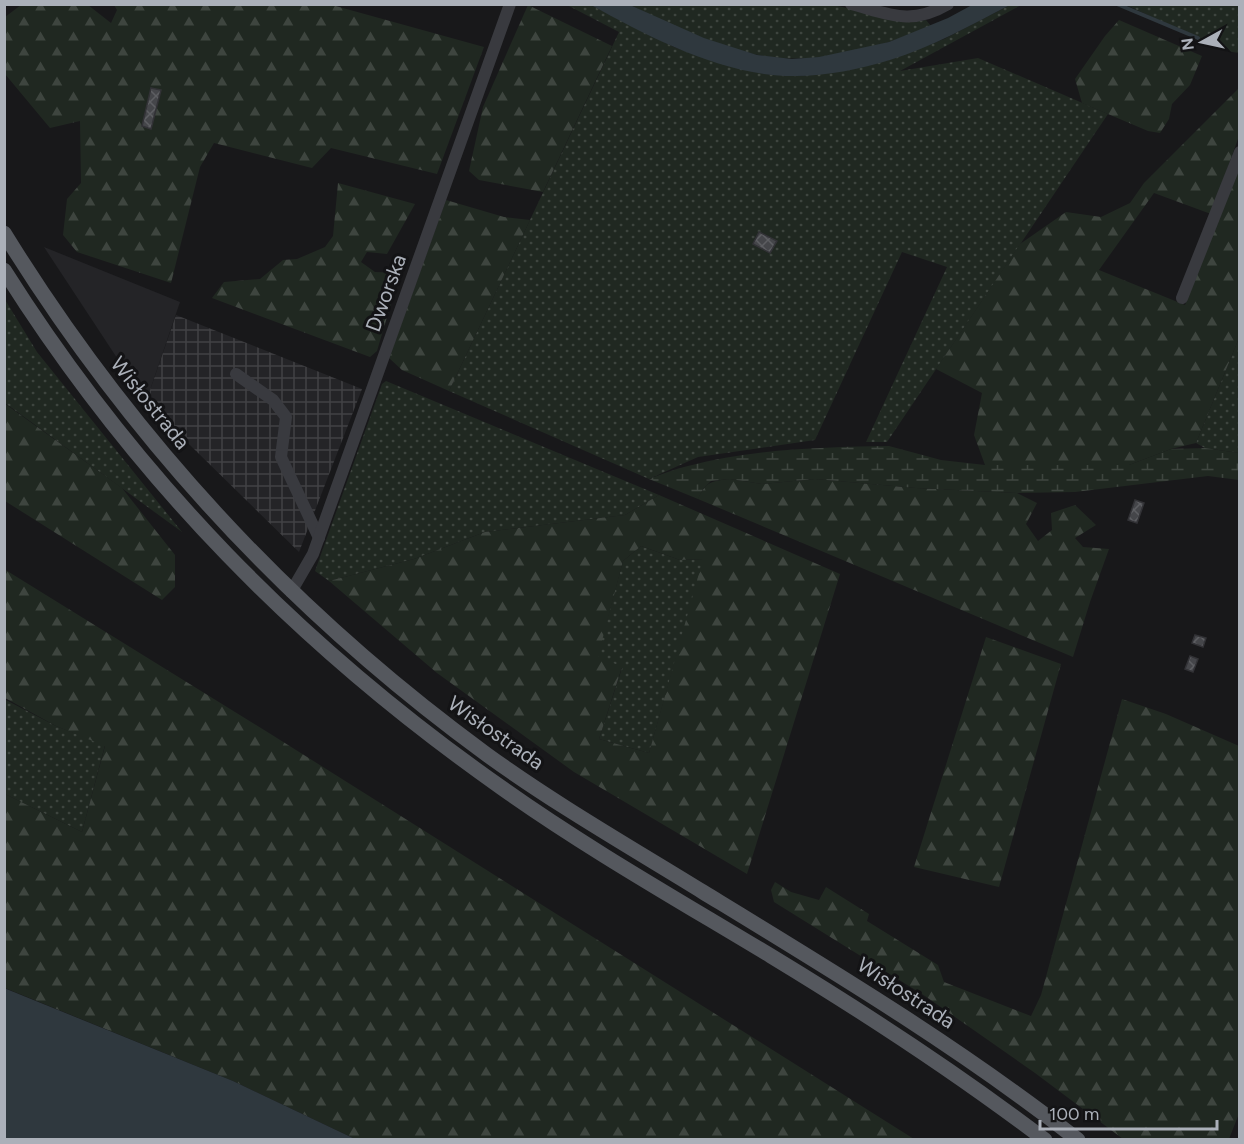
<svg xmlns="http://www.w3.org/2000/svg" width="1244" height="1144" font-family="Figtree,sans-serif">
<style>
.built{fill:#242427}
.industrial{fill:url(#industrial-grid)}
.grass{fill:url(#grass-dots)}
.forest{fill:url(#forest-firs);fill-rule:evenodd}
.wetland{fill:url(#wetland-marsh)}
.water{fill:#2f383e}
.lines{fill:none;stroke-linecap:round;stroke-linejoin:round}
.stream{stroke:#2f383e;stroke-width:4}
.building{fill:url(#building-cross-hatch);stroke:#323236;stroke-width:1.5}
.minor{stroke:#393a3f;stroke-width:12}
.major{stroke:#55585e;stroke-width:15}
.labels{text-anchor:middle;stroke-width:6;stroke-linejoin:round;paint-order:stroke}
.street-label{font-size:21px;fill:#abb0b9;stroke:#131315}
</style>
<defs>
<pattern id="industrial-grid" width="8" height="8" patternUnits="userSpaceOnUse" patternTransform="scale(1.5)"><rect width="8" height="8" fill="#242427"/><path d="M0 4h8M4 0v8" fill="none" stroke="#414144"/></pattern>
<pattern id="grass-dots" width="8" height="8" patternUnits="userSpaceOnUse" patternTransform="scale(1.5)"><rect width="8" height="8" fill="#202821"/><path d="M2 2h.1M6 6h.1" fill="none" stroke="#3e453f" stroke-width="1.8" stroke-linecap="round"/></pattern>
<pattern id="forest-firs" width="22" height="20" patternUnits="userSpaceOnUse" patternTransform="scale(1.5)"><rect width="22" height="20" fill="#202821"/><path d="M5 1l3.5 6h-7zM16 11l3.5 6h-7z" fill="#3e453f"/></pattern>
<pattern id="wetland-marsh" width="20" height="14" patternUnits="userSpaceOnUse" patternTransform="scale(1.5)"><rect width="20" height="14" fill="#202821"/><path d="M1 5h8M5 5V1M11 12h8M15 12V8" fill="none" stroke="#3e453f"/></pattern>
<pattern id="building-cross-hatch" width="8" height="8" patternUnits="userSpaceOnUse" patternTransform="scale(1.5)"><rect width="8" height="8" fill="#45464a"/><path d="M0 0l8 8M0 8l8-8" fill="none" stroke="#5d5e62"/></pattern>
</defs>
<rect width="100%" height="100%" fill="#18181a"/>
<path class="built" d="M44 247 180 302 146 402Z"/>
<path class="industrial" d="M176 315 362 389 299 552 146 402Z"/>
<g class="grass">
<path d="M567 5H591L674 47 704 58 766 74 797 76 832 72 889 60 944 39 1010 5H1021L900 71 978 58 1108 114 887 442H866L947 267 902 252 815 440 698 457 649 479 449 391 619 32Z"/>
<path d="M630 5H833L911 22 926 20 931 26C882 47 824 64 771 57 727 52 670 25 630 5Z"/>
<path d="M1126 5H1239V53L1226 51Z"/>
<path d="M4 298 37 352 182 532 5 403Z"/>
<path d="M1239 338V453L1205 448 1196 443Z"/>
<path d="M386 381 659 495 625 515 485 532 414 559 329 581 315 571 382 384Z"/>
<path d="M641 546 680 560 704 559 649 753 599 739 622 668 597 657 623 561Z"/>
<path d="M4 699 56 726 105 745 82 832 5 794Z"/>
</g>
<g class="forest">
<path d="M21 5H88L111 23 117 10 114 5H332L484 47 437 174 331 148 312 168 214 143 200 167 171 283 77 252 63 235 67 199 81 183 80 121 50 128 5 74V17Z"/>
<path d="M528 5 612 46 543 192 479 180 469 171 483 107Z"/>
<path d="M1119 20 1202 56 1190 85 1172 104 1169 119 1160 133 1148 131 1082 103 1075 79 1105 36Z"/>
<path d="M1239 88V136L1211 214 1154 193 1099 270 1185 305 1239 164V338L1196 443 1171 449 1129 465H985L974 435 982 393 936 369 1020 244 1066 212 1101 217 1130 203 1144 183Z"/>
<path d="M338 183 415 204 387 254 367 252 361 262 375 272 400 273 377 351 370 357 212 298 224 282 260 279 283 260 297 259 325 247 333 236Z"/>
<path d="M446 200 504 217 530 220 449 391 402 370 389 358Z"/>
<path d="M4 403 122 488 175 555V587L162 600 5 501Z"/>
<path d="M730 479 762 484 815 479 916 488 1017 493 1037 503 1026 524 1038 541 1052 530 1051 513 1075 505 1096 525 1075 538 1083 547 1109 549 1090 602 1073 657 698 499C706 481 712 481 730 479Z"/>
<path d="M659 495 840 574 747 874 574 772 437 673 329 581 414 559 485 532 625 515ZM641 546 680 560 703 559 649 753 599 739 622 667 598 656 623 561Z"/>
<path d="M4 569 269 733 914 1139H355L233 1081 5 988V794L82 832 105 746 56 726 5 698Z"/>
<path d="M986 637 1061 664 999 887 914 867Z"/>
<path d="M1122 699 1166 714 1239 746 1240 1111 1229 1139H1123L1035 1073 925 996 774 902 771 890 775 882 791 892 819 900 826 887 869 914 867 921 938 965 944 982 1031 1016 1041 995Z"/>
</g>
<path class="wetland" d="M889 446 941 460 985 465H1129L1171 449 1205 448 1239 453V480L1208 476 1075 492 1017 493 916 488 815 479 762 484 730 479 711 481 703 489 698 499 649 479C662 474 675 469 688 466 752 449 824 447 889 446Z"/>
<g class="water">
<path d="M591 5H630L704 38 757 55 792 59 819 57 889 42 948 18 972 5H1010C971 25 932 47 890 60 861 69 826 76 796 76 725 77 651 38 591 5Z"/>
<path d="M4 988 233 1081 355 1139H5Z"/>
</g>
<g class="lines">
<path class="stream" d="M1117 4 1198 38"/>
</g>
<g class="building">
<path d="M151 88 161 90 151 129 142 126Z"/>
<path d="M759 232 777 241 770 253 753 244Z"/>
<path d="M1135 500 1144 503 1137 523 1128 520Z"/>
<path d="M1195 635 1206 638 1203 647 1192 643Z"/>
<path d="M1190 656 1198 659 1193 672 1185 669Z"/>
</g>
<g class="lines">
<g class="minor">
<path d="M851 4C889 14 911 26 948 4"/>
<path d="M1182 298 1240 152"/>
<path d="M236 374 273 400 286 417 281 457 319 538"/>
<path d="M291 592 313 554 510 4"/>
</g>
<g class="major">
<path d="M4 233C130 437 293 613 486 754 555 804 630 847 703 892 831 970 959 1047 1078 1140"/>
<path d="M4 270C136 479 300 646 502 788 588 849 680 901 771 956 865 1013 957 1073 1045 1140"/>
</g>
</g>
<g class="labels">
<g class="street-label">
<text transform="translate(386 293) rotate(-70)" y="7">Dworska</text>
<text transform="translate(150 403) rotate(51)" y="7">Wisłostrada</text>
<text transform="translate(496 733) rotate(35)" y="7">Wisłostrada</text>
<text transform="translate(906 993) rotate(33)" y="7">Wisłostrada</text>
</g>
</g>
<rect width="1244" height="1144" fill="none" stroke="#abb0b9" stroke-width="12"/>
<g transform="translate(1202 42) rotate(262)" stroke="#131315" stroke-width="4.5" paint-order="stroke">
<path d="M0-4.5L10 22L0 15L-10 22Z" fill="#abb0b9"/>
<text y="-9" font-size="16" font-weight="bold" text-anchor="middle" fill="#abb0b9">N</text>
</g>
<path d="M1040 1120v9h177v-9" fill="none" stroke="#abb0b9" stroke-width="3"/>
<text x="1049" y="1120" font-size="18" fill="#abb0b9" stroke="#131315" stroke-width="4.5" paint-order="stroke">100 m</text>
</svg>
